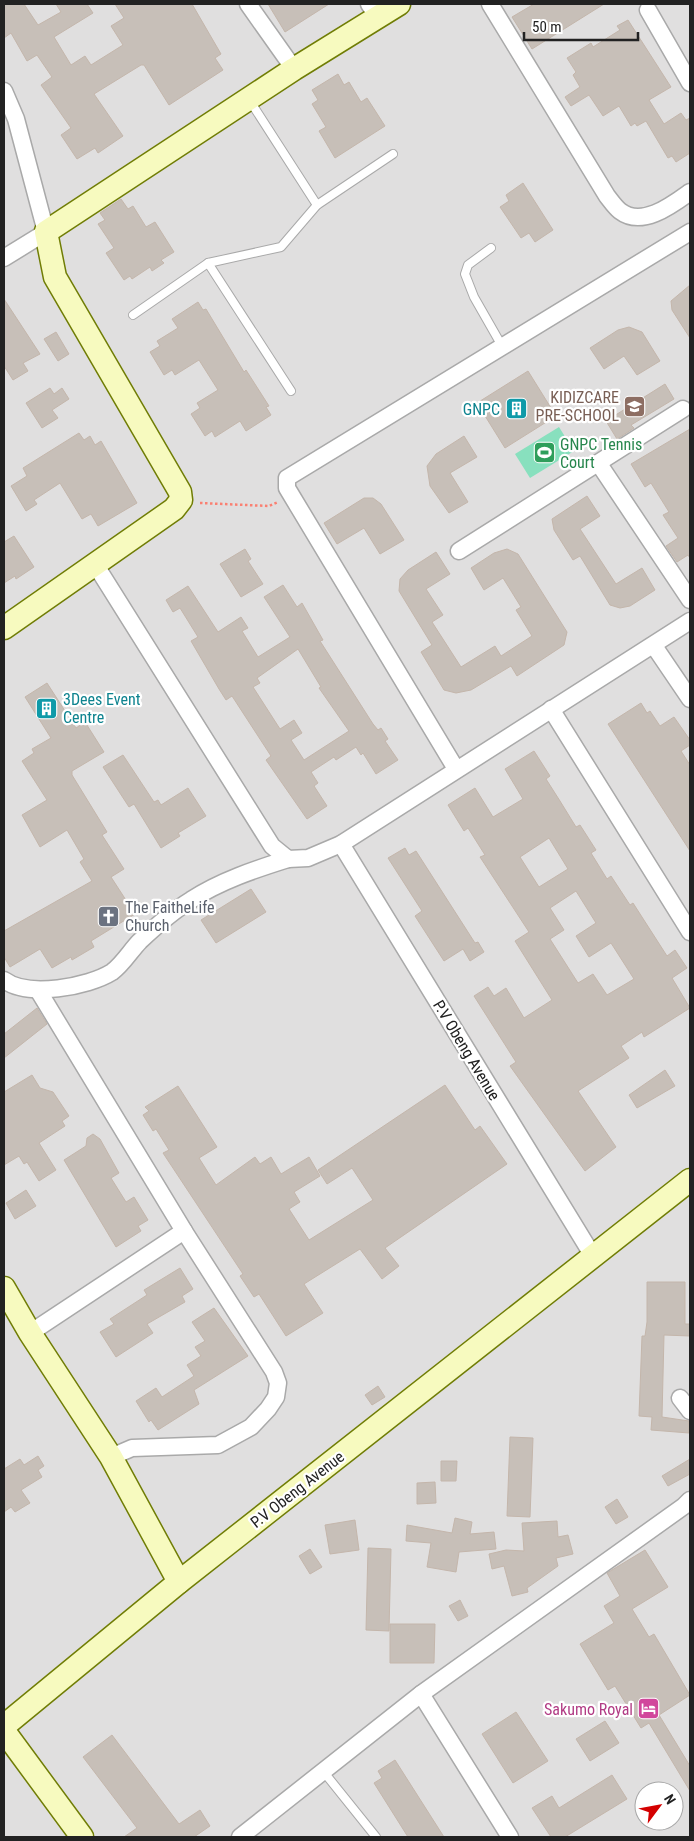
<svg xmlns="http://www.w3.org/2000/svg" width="694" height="1841" font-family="'Roboto Condensed',sans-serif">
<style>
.residential{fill:#e0dfdf;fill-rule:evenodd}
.pitch{fill:#88e0be}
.building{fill:#c7bfb8;stroke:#c4b6ab;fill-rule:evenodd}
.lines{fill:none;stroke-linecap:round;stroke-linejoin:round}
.lane-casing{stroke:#a9a9a9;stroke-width:10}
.street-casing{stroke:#a9a9a9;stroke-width:19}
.secondary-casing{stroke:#707d05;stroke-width:25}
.path{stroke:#fa8072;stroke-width:2.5;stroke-dasharray:2.5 2.5;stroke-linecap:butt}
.lane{stroke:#fff;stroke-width:8}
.street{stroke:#fff;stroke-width:16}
.secondary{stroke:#f7fabf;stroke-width:22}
.labels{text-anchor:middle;stroke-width:4.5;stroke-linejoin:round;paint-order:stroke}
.education-label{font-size:16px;fill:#785e54;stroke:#fff;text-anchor:end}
.culture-label{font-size:16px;fill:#0d838f;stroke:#fff;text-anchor:end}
.leisure-label{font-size:16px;fill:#27864d;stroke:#fff;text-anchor:start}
.worship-label{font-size:16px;fill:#5b616d;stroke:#fff;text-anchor:start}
.street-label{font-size:16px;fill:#222;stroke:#fff}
.hotel-label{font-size:16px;fill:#b23c85;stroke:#fff;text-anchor:end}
</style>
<rect width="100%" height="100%" fill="#f2efe9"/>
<path class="residential" d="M4 4H690V1837H4ZM644 1791H674V1821H644Z"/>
<path class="pitch" d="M559 427 574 451 530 478 515 454Z"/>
<g class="building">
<path d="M4 4H24L38 25 61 12 56 4H87L93 13 54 37 71 65 85 56 91 65 123 45 111 26 124 18 115 4H192L221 54 215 58 223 70 169 105 144 65H141L94 94 123 136 98 153 95 148 77 159 61 135 71 128 41 85 52 77 37 55 27 61 11 33 4 38Z"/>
<path d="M268 4H329L285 32Z"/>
<path d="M534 4H604L532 49 512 17Z"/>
<path d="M628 20 671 87 649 100 664 124 681 113 686 120 690 118V153L676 162 672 156 668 158 646 121 637 126 635 123 631 126 619 106 603 116 589 95 571 106 565 97 580 87 573 75 576 72 567 58 591 43 593 47 620 30 617 26Z"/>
<path d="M338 74 344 85 349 82 361 102 367 98 385 126 335 158 319 131 326 127 312 104 318 100 312 90Z"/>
<path d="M523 183 553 230 535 242 529 233 521 238 500 207 509 201 506 195Z"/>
<path d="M121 199 128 209 133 206 146 227 155 222 174 252 161 260 164 263 152 271 150 267 132 279 130 276 124 280 106 253 114 248 98 224 105 220 100 213Z"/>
<path d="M690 285V338L672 310 671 301Z"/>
<path d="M4 299 40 354 23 363 28 371 13 380 4 366Z"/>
<path d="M198 302 203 310 206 309 244 372 246 370 269 406 266 407 271 415 246 431 240 421 215 437 212 431 205 436 191 414 200 408 197 403 218 390 199 360 175 375 172 370 164 375 150 352 160 346 157 341 178 328 172 319Z"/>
<path d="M629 327 642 332 660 361 637 375 624 356 604 369 590 348 618 330Z"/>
<path d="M56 332 69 354 58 361 44 339Z"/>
<path d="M528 371 556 416 505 448 477 403Z"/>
<path d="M665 384 674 399 631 425 634 428 617 439 606 421Z"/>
<path d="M50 388 54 394 62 388 69 399 52 410 58 418 42 428 26 403Z"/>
<path d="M690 429V558L688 555 677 562 666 546 678 538 663 515 669 512 651 483 645 487 631 464Z"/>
<path d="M79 433 84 440 90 436 95 445 101 441 137 503 98 526 91 514 82 519 60 483 34 500 37 504 26 511 11 486 27 476 23 468Z"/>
<path d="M464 436 477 457 450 473 468 502 449 513 430 486 427 466 436 454Z"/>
<path d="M587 496 600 516 580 529 616 584 642 568 655 590 630 606 620 608 610 605 580 556 573 560 554 530 552 519Z"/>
<path d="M364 498H373L381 504 404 540 380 554 364 528 337 544 324 523Z"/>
<path d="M14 536 34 567 16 579 15 576 4 583V542Z"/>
<path d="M245 549 251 559 248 561 263 584 241 597 220 564Z"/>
<path d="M507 549 518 554 567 632 564 645 517 676 511 666 471 690 456 693 444 690 421 652 432 645 399 591 400 579 408 570 436 552 450 574 426 589 443 615 432 622 461 667 495 646 501 656 532 636 516 610 521 607 503 578 484 590 471 568 494 553Z"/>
<path d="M283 585 297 607 302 603 323 640 320 641 373 724 378 730 381 728 388 739 385 741 398 760 376 774 363 753 361 755 356 747 336 760 334 757 311 772 318 783 314 786 327 806 307 819 266 760 271 756 232 696 226 700 219 689 191 641 198 637 180 608 173 612 166 600 188 586 218 632 241 617 248 628 242 631 258 657 290 637 264 597ZM298 649 321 687 319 688 349 731 304 760 291 740 302 733 294 720 280 729 253 687 260 683 257 678Z"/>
<path d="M47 683 76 728 85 722 104 752 72 771V775L107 832 102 835 124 869 111 877 135 914 91 941 94 947 72 960 71 957 52 968 40 949 10 967 4 957V931L92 881 80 862 84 859 67 830 40 847 22 815 47 800 22 761 34 753 32 749 51 738 25 697Z"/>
<path d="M641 703 647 713 650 711 660 726 674 717 690 740V745L681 751 690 765V851L608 724Z"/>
<path d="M534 751 550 776 546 779 560 801 576 827 580 825 596 850 591 853 607 879 611 876 630 905 633 903 667 956 675 950 687 968 672 978 690 1008 644 1037 642 1032 621 1046 629 1058 578 1091 616 1147 585 1171 510 1066 516 1062 474 996 488 987 494 996 506 988 524 1018 552 1000 515 941 529 932 480 857 485 855 468 828 464 831 448 805 475 788 493 817 523 799 505 769ZM549 838 568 869 539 887 520 857ZM576 891 596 923 576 936 589 957 611 943 634 979 607 995 593 974 578 983 550 939 564 930 550 908Z"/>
<path d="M123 755 154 802 158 800 161 805 188 788 206 816 178 833 180 836 161 848 134 804 129 807 103 767Z"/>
<path d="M405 848 409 855 416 851 475 943 478 942 484 952 470 961 463 949 444 961 415 916 422 911 388 858Z"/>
<path d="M251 889 266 912 216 943 201 920Z"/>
<path d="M37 1008 47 1024 4 1058V1034Z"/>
<path d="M665 1070 675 1086 637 1108 629 1095Z"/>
<path d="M32 1075 40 1088 53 1092 69 1116 62 1121 65 1126 39 1143 56 1170 39 1181 27 1162 24 1164 19 1156 4 1165V1092Z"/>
<path d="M445 1085 475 1130 480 1126 507 1164 385 1248 399 1266 382 1279 360 1249 304 1284 323 1313 286 1336 259 1294 254 1297 240 1276 243 1274 163 1153 169 1150 156 1129 153 1131 143 1115 149 1111 145 1107 178 1086 217 1147 199 1158 216 1185 255 1157 260 1164 271 1157 281 1174 309 1157 320 1176 294 1192 300 1202 289 1209 309 1240 373 1200 352 1168 327 1184 318 1170Z"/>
<path d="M93 1134 100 1139 119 1173 111 1178 126 1202 134 1197 148 1220 138 1226 141 1231 116 1247 64 1160 86 1146 87 1138Z"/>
<path d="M26 1190 36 1206 15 1219 6 1203Z"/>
<path d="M180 1268 193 1289 182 1296 185 1302 147 1324 153 1333 116 1357 100 1332 114 1324 110 1319 147 1295 144 1290Z"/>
<path d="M647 1282H685V1324H690V1336L664 1335 662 1417 689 1421V1433L651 1430 652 1417 639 1416 642 1336H645L647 1322Z"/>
<path d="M214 1308 248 1356 194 1390 199 1404 158 1430 151 1420 149 1422 136 1401 156 1388 162 1397 194 1376 187 1365 201 1356 195 1347 205 1341 192 1322Z"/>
<path d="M378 1386 385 1397 372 1405 365 1395Z"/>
<path d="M510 1437 533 1438 530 1517 507 1516Z"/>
<path d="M38 1456 44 1466 38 1470 42 1477 21 1490 30 1503 15 1512 11 1507 4 1512V1469L20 1459 24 1465Z"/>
<path d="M690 1459V1474L668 1486 662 1476Z"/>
<path d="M441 1461H457L456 1481H441Z"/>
<path d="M435 1482 436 1503 417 1504V1483Z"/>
<path d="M617 1499 628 1517 616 1524 605 1507Z"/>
<path d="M455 1518 472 1522 470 1534 494 1532 496 1549 459 1552 456 1572 427 1567 431 1543 406 1541 407 1525 452 1533Z"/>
<path d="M355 1520 359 1550 330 1554 325 1525Z"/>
<path d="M557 1521 558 1537 568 1535 573 1554 556 1558 558 1566 527 1588 528 1592 512 1596 504 1566 492 1569 489 1554 506 1550 524 1551 522 1523Z"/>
<path d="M368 1548 391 1549 389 1631 366 1630Z"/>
<path d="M310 1549 322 1567 310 1574 299 1556Z"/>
<path d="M645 1550 668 1587 632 1609 649 1637 654 1634 690 1695 659 1715 690 1766V1791L649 1723 641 1728 615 1686 608 1690 580 1644 614 1623 604 1606 620 1596 607 1573Z"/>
<path d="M460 1600 468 1616 458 1621 449 1606Z"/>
<path d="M390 1624H435L434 1663H390Z"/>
<path d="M516 1712 548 1761 513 1783 482 1734Z"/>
<path d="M605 1721 619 1743 590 1761 576 1739Z"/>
<path d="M112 1735 179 1824 200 1810 210 1826 194 1837H124L137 1828 83 1757Z"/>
<path d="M395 1760 444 1837H408L374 1783 382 1778 378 1771Z"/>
<path d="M612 1775 627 1799 565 1837H551L532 1808 552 1796 559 1808Z"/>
</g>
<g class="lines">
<defs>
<g id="lane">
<path d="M250 101 317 205"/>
<path d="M491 248 468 265 465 274 474 297 502 346"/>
<path d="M208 263 291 391"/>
<path d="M133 315 208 263 281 247 317 205 393 154"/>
<path d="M323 1771 376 1837"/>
</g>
<g id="street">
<path d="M248 4 294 69"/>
<path d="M369 4 378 17"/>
<path d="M490 4 607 196C611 201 615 207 620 211 642 228 672 205 690 192"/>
<path d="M648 10 690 83"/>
<path d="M4 91 16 119 46 232 4 258"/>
<path d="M599 464 690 600"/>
<path d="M459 551 683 409"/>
<path d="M95 564 272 846 288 859 308 858 341 844 690 621"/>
<path d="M654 646 690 699"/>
<path d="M551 709 690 932"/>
<path d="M456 769 287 488V478L690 232"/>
<path d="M341 844 593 1256"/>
<path d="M4 980C28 998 88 987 112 972 123 964 131 950 140 941 155 927 173 911 191 900 220 881 256 869 288 859"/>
<path d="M38 990 184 1231 274 1372 278 1383 276 1397 268 1409 251 1427 218 1445 132 1448 111 1457"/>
<path d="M30 1333 184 1231"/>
<path d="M680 1398 690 1411"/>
<path d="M421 1694 510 1837"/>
<path d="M240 1837 421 1694 684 1506 690 1500"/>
</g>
<g id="secondary">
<path d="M4 628 174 509 181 500 180 492 55 277 46 232 294 69 399 4"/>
<path d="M4 1288 30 1333 111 1457 179 1582"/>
<path d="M4 1726 179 1582 690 1180"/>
<path d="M4 1731 82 1837"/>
</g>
</defs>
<use href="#lane" class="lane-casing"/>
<use href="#street" class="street-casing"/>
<use href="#secondary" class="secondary-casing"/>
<path class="path" d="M200 503 269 506 278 502"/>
<use href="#lane" class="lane"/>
<use href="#street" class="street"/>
<use href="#secondary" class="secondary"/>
</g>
<defs>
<symbol id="school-square" viewBox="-11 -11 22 22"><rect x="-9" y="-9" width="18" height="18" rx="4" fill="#8d6e63" stroke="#fff"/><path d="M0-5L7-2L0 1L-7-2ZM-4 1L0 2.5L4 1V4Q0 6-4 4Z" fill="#fff"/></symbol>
<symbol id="building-square" viewBox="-11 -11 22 22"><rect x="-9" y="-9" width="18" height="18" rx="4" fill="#0f9aa8" stroke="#fff"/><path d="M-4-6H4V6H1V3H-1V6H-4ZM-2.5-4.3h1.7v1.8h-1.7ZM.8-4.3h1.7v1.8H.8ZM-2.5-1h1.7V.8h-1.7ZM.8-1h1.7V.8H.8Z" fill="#fff"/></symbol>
<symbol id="stadium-square" viewBox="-11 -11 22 22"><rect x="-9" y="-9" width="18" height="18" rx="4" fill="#2e9e5b" stroke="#fff"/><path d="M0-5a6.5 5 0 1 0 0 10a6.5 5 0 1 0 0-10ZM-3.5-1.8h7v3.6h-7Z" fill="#fff"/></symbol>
<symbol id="church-square" viewBox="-11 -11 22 22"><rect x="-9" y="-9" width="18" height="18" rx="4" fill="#6b7280" stroke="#fff"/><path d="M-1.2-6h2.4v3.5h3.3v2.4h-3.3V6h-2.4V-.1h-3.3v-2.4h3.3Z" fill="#fff"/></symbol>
<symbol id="hotel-square" viewBox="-11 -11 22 22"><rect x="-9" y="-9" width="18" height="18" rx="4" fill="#d1479c" stroke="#fff"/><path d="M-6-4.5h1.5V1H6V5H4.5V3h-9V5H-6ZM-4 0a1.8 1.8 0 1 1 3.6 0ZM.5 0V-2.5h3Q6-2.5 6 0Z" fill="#fff"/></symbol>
</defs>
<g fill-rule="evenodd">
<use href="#school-square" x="622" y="394" width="25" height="25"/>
<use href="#building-square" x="504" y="396" width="25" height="25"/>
<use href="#stadium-square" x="532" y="440" width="25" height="25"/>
<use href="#building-square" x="34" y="696" width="25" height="25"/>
<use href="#church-square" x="96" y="904" width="25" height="25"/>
<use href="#hotel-square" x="636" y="1696" width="25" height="25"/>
</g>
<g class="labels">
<g class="education-label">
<text x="619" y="403">KIDIZCARE<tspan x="619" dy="18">PRE-SCHOOL</tspan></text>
</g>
<g class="culture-label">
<text x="500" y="415">GNPC</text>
<text x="63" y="705" text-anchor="start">3Dees Event<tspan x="63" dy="18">Centre</tspan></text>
</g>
<g class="leisure-label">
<text x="560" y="450">GNPC Tennis<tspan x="560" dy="18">Court</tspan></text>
</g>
<g class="worship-label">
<text x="125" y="913">The FaitheLife<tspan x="125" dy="18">Church</tspan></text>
</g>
<g class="street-label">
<text transform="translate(467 1050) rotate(59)" y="6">P.V Obeng Avenue</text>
<text transform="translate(297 1489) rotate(-38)" y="6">P.V Obeng Avenue</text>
</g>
<g class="hotel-label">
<text x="633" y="1715">Sakumo Royal</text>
</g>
</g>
<rect width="694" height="1841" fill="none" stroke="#222222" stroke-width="10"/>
<g transform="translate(659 1806) rotate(58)"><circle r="24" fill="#ffffff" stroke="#a7a7a7"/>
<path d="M0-4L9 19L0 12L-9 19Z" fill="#d40000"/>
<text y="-8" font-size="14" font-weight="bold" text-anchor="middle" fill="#222222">N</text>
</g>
<path d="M524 32v8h114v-8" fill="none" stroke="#222222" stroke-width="2.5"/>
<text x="532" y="32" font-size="15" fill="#222222" stroke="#ffffff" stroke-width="4" paint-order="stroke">50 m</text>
</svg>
